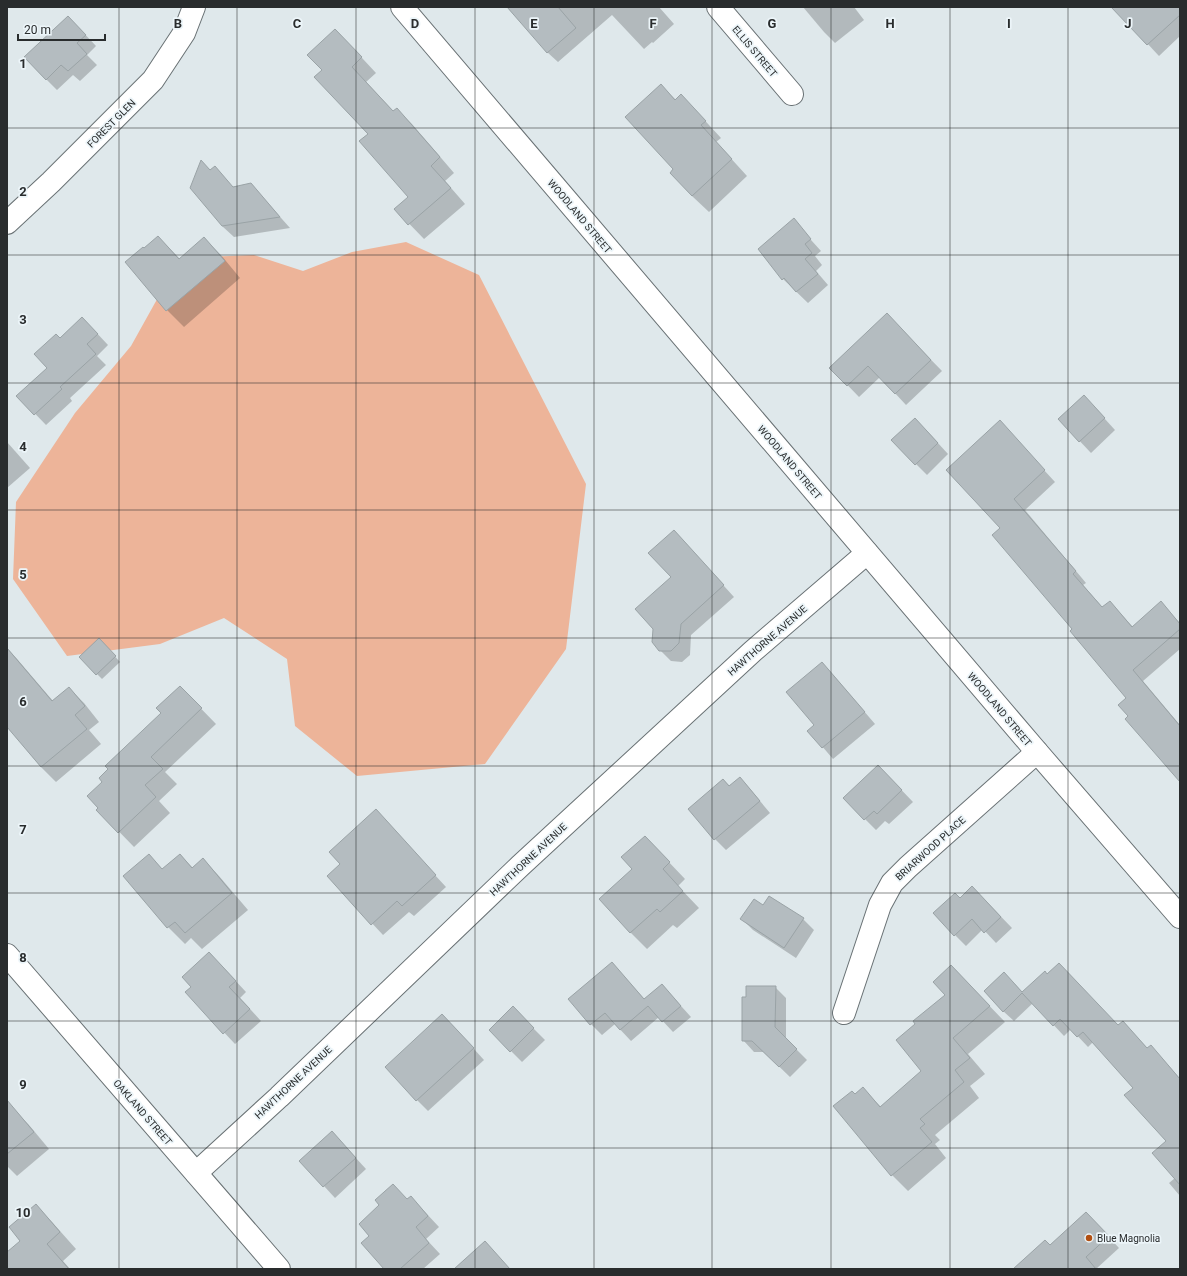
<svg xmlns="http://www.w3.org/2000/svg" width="1187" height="1276" font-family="Roboto,sans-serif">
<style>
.green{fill:#edb499}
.shadow{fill:#0003}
.building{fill:#b4bcc0;stroke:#9aa3a6}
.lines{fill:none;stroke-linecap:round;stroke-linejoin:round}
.street-casing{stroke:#697174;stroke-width:24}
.street{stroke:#fff;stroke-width:22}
.grid{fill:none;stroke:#292c2d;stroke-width:1;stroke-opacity:0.55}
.poi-dot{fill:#b25013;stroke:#ecf5f9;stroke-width:1.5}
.labels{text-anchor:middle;stroke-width:3.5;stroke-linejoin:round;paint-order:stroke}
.street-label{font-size:10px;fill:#292c2d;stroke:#ecf5f9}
.poi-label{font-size:10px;fill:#292c2d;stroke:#ecf5f9;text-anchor:start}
.grid-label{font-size:13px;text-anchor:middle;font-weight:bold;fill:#292c2d;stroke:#ecf5f9;stroke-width:3.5;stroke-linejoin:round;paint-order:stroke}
</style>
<rect width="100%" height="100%" fill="#dfe8eb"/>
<path class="green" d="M406 242 479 275 586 484 566 649 485 764 357 776 295 726 287 659 224 618 160 644 67 656 13 579 16 502 75 413 131 346 180 258 254 255 303 271 352 252Z"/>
<g class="shadow">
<path d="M510 7H659L674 24 653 43 652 42 644 49 612 15 558 62 547 52Z"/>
<path d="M803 7H854L864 20 835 43 824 32Z"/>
<path d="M1122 7H1180V36L1159 56 1117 11Z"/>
<path d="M79 28 96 46 87 55 97 65 80 81 73 75 57 90 46 79Z"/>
<path d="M350 45 376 73 366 82 394 112 397 110 412 124 454 173 445 181 465 204 424 239 395 209 409 197 369 134 315 77Z"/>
<path d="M661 86 676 100 697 112 721 138 716 142 747 176 709 212 692 196 675 169Z"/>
<path d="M211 171 234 188 251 184 290 228 234 237 222 226Z"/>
<path d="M793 220 821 251 815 256 822 265 816 271 828 285 808 303 783 279 760 249Z"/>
<path d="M204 238 221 255 240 278 184 327 167 310 126 262 144 250 164 243 180 259Z"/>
<path d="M898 326 942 371 906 405 880 377 859 397 831 368Z"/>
<path d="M93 329 108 345 97 356 106 365 70 398 72 401 46 425 18 396 48 368 60 339Z"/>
<path d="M1094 407 1115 430 1091 453 1059 419Z"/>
<path d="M926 430 948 454 927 475 916 464Z"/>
<path d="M1010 433 1055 482 1025 510 1086 583 1083 585 1103 608 1110 602 1133 627 1171 614 1180 623V649L1143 681 1180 725V779L1129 717 1127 698 1074 630 1001 528Z"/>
<path d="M7 442 30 468 7 488Z"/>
<path d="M674 531 734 597 691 635 690 655 682 662 671 661 660 650 654 628 672 577Z"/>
<path d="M99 639 120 662 102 679 80 657Z"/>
<path d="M7 648 18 660 53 701 69 688 84 703 99 722 89 730 101 744 56 782 41 767 7 726Z"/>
<path d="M833 675 875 724 833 759 809 731 815 725Z"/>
<path d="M180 687 216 724 165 772 177 784 159 801 170 813 134 847 98 810 104 782 162 713Z"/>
<path d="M889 777 913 802 889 824 885 821 876 830 865 819Z"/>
<path d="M740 778 750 789 770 813 726 850 715 839 723 780 730 786Z"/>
<path d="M386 822 446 887 414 916 409 912 383 935 328 876Z"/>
<path d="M645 837 685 879 678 886 699 908 677 928 673 925 647 949 630 932Z"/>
<path d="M148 855 163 870 180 855 193 868 203 859 219 876 248 910 202 949 191 938 185 944 168 927Z"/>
<path d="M770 897 803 919 814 930 796 958 753 930 742 919 763 907Z"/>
<path d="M983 898 1012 928 996 943 983 929 966 946 955 935 960 899Z"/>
<path d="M612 963 645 1000 662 985 691 1017 673 1032 659 1017 631 1041 615 1024 602 1035 591 1024Z"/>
<path d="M220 964 246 992 240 998 261 1021 235 1044 186 992Z"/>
<path d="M951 966 1005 1022 968 1054 985 1074 970 1086 979 1098 935 1135 940 1140 935 1144 946 1158 908 1191 892 1175 834 1106 855 1095 863 1089 881 1107 923 1071 917 1024 946 995Z"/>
<path d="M1015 984 1023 993 1118 1026 1123 1022 1148 1049 1161 1057 1180 1079V1196L1169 1183 1175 1178 1167 1141 1134 1088 1093 1042 1088 1047 1071 1029 1064 1036 1033 1003 1014 1021 1003 1011Z"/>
<path d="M775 987 786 998V1039L807 1060 790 1077 764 1052H754L743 1040Z"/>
<path d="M524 1019 545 1040 522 1062 511 1051Z"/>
<path d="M453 1026 484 1060 428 1111 417 1100Z"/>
<path d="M7 1108 13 1109 29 1125 49 1149 17 1176 7 1166Z"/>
<path d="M343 1144 366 1169 335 1198 301 1161Z"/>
<path d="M411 1197 439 1227 426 1239 440 1254 423 1269H386L370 1236 381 1205 408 1200Z"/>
<path d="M36 1206 52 1222 76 1249 63 1261 70 1269H7V1254L22 1241Z"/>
<path d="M1097 1224 1119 1248 1096 1269H1015L1050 1247Z"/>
</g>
<g class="building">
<path d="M507 7H558L576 28 547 53Z"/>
<path d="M1111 7H1180V15L1147 45Z"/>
<path d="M68 16 86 35 77 43 87 54 68 71 61 65 46 80 24 57Z"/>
<path d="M335 29 362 57 352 67 393 111 397 108 440 157 431 166 451 188 408 225 394 209 408 197 359 141 368 134 314 77 322 70 307 55Z"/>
<path d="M661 84 675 100 681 94 706 121 701 125 732 159 692 196 670 173 673 169 625 117Z"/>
<path d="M201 160 210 170 215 166 233 187 251 183 280 217 222 226 190 188Z"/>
<path d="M794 218 811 239 805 244 812 253 805 259 818 274 796 292 784 278 782 280 758 249Z"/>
<path d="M158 236 179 259 204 237 225 261 166 311 125 262 143 247 144 248Z"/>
<path d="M887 313 931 360 895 394 868 366 847 386 829 368Z"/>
<path d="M82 317 98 334 87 344 96 354 60 387 62 389 34 415 16 396 47 368 34 354 56 334 60 338Z"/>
<path d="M1084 395 1105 418 1079 442 1058 419Z"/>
<path d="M915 418 938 443 915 465 891 440Z"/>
<path d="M1000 420 1045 470 1014 499 1076 571 1073 574 1102 607 1110 601 1132 627 1161 601 1180 624V629L1133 670 1180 726V782L1125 719 1128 716 1118 705 1126 698 1070 631 1072 629 992 535 1000 528 946 470Z"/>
<path d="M674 530 724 585 681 624 679 643 671 651H659L652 642 653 629 635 609 671 577 648 553Z"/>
<path d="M99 638 116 656 96 675 79 657Z"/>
<path d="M7 648 52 701 69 687 85 706 75 715 87 729 41 767 7 727Z"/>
<path d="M822 662 865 712 822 748 807 731 814 725 786 692Z"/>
<path d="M180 686 202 708 151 757 163 769 145 785 156 797 118 833 96 810 98 808 87 796 102 782 99 778 108 769 105 766 161 713 156 708Z"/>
<path d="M878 765 902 790 877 814 874 811 864 820 843 798Z"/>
<path d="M740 777 760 801 714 840 688 809 723 779 729 786Z"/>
<path d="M376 809 436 875 402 906 397 901 371 925 327 876 340 864 329 852Z"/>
<path d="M645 836 670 862 663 869 683 891 660 912 657 909 630 933 599 899 632 869 621 857Z"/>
<path d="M149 854 162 869 180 854 192 868 203 858 232 893 185 933 175 922 167 928 123 876Z"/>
<path d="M972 886 1001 917 984 933 972 919 954 936 933 913 955 893 960 898Z"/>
<path d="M769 896 804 918 784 948 740 919 754 899 763 905Z"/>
<path d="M209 952 236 981 229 987 250 1009 223 1034 185 992 191 987 182 977Z"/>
<path d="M612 962 644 999 662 984 681 1006 662 1022 648 1006 620 1030 605 1013 590 1025 568 999Z"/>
<path d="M1059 963 1118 1025 1123 1021 1147 1048 1151 1045 1180 1079V1185L1152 1153 1166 1141 1124 1095 1133 1088 1083 1032 1077 1037 1060 1019 1053 1026 1022 993 1003 1012 984 991 1004 972 1022 992 1045 971 1047 974Z"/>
<path d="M951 965 990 1006 953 1038 970 1058 955 1070 964 1082 920 1119 925 1124 920 1128 932 1142 891 1176 833 1106 852 1091 855 1094 863 1087 880 1107 921 1071 896 1040 915 1024 913 1021 945 995 933 982Z"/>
<path d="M746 986H776L775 1027 797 1049 779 1067 752 1041H742V997H746Z"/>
<path d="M513 1006 534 1028 510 1052 489 1030Z"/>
<path d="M442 1014 474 1048 416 1101 385 1067Z"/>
<path d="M7 1100 34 1132 7 1154Z"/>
<path d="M332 1131 356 1158 323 1187 299 1161Z"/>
<path d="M393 1184 407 1199 411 1196 428 1216 416 1227 429 1243 400 1269H384L361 1243 369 1236 359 1224 379 1205 375 1200Z"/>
<path d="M36 1204 60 1232 47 1244 69 1269H7V1252L20 1241 9 1227Z"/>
<path d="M1086 1212 1109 1236 1086 1257 1096 1269H1013L1045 1240 1050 1245Z"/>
<path d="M485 1241 510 1269H454Z"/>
</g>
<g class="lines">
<defs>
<g id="street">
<path d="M402 7 1037 752 1180 917"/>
<path d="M718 7 792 94"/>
<path d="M7 223 51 182 153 80 184 33 194 7"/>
<path d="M7 955 279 1269"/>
<path d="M844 1013 880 905 892 883 908 867 1037 752"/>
<path d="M196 1173 279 1097 520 866 753 651 867 553"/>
</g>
</defs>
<use href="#street" class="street-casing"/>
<use href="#street" class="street"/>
</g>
<path class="grid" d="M119 7V1269M237 7V1269M356 7V1269M475 7V1269M594 7V1269M712 7V1269M831 7V1269M950 7V1269M1068 7V1269M7 128H1180M7 255H1180M7 383H1180M7 510H1180M7 638H1180M7 766H1180M7 893H1180M7 1021H1180M7 1148H1180"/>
<circle class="poi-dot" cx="1089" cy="1238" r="4"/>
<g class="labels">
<g class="street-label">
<text transform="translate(755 51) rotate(50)" y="4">ELLIS STREET</text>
<text transform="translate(111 123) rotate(-45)" y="4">FOREST GLEN</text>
<text transform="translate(580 216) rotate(50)" y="4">WOODLAND STREET</text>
<text transform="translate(790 462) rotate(50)" y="4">WOODLAND STREET</text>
<text transform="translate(767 640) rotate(-41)" y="4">HAWTHORNE AVENUE</text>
<text transform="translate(1000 709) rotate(50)" y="4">WOODLAND STREET</text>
<text transform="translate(930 848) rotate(-42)" y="4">BRIARWOOD PLACE</text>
<text transform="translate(528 859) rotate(-43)" y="4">HAWTHORNE AVENUE</text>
<text transform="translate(293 1082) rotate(-43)" y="4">HAWTHORNE AVENUE</text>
<text transform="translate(143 1112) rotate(49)" y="4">OAKLAND STREET</text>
</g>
<g class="poi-label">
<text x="1097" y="1242">Blue Magnolia</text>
</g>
</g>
<g class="grid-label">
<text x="178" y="28">B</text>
<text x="297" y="28">C</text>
<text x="415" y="28">D</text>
<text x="534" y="28">E</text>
<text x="653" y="28">F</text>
<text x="772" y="28">G</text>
<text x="890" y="28">H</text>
<text x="1009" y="28">I</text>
<text x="1128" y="28">J</text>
<text x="23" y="68">1</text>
<text x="23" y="196">2</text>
<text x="23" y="324">3</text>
<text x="23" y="451">4</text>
<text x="23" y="579">5</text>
<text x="23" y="706">6</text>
<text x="23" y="834">7</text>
<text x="23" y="962">8</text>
<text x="23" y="1089">9</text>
<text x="23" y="1217">10</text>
</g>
<rect width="1187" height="1276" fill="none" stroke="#292c2d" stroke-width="16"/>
<path d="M18 34v6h87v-6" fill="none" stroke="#292c2d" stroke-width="2"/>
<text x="24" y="34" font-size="12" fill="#292c2d" stroke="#ecf5f9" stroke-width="3" paint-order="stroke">20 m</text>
</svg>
